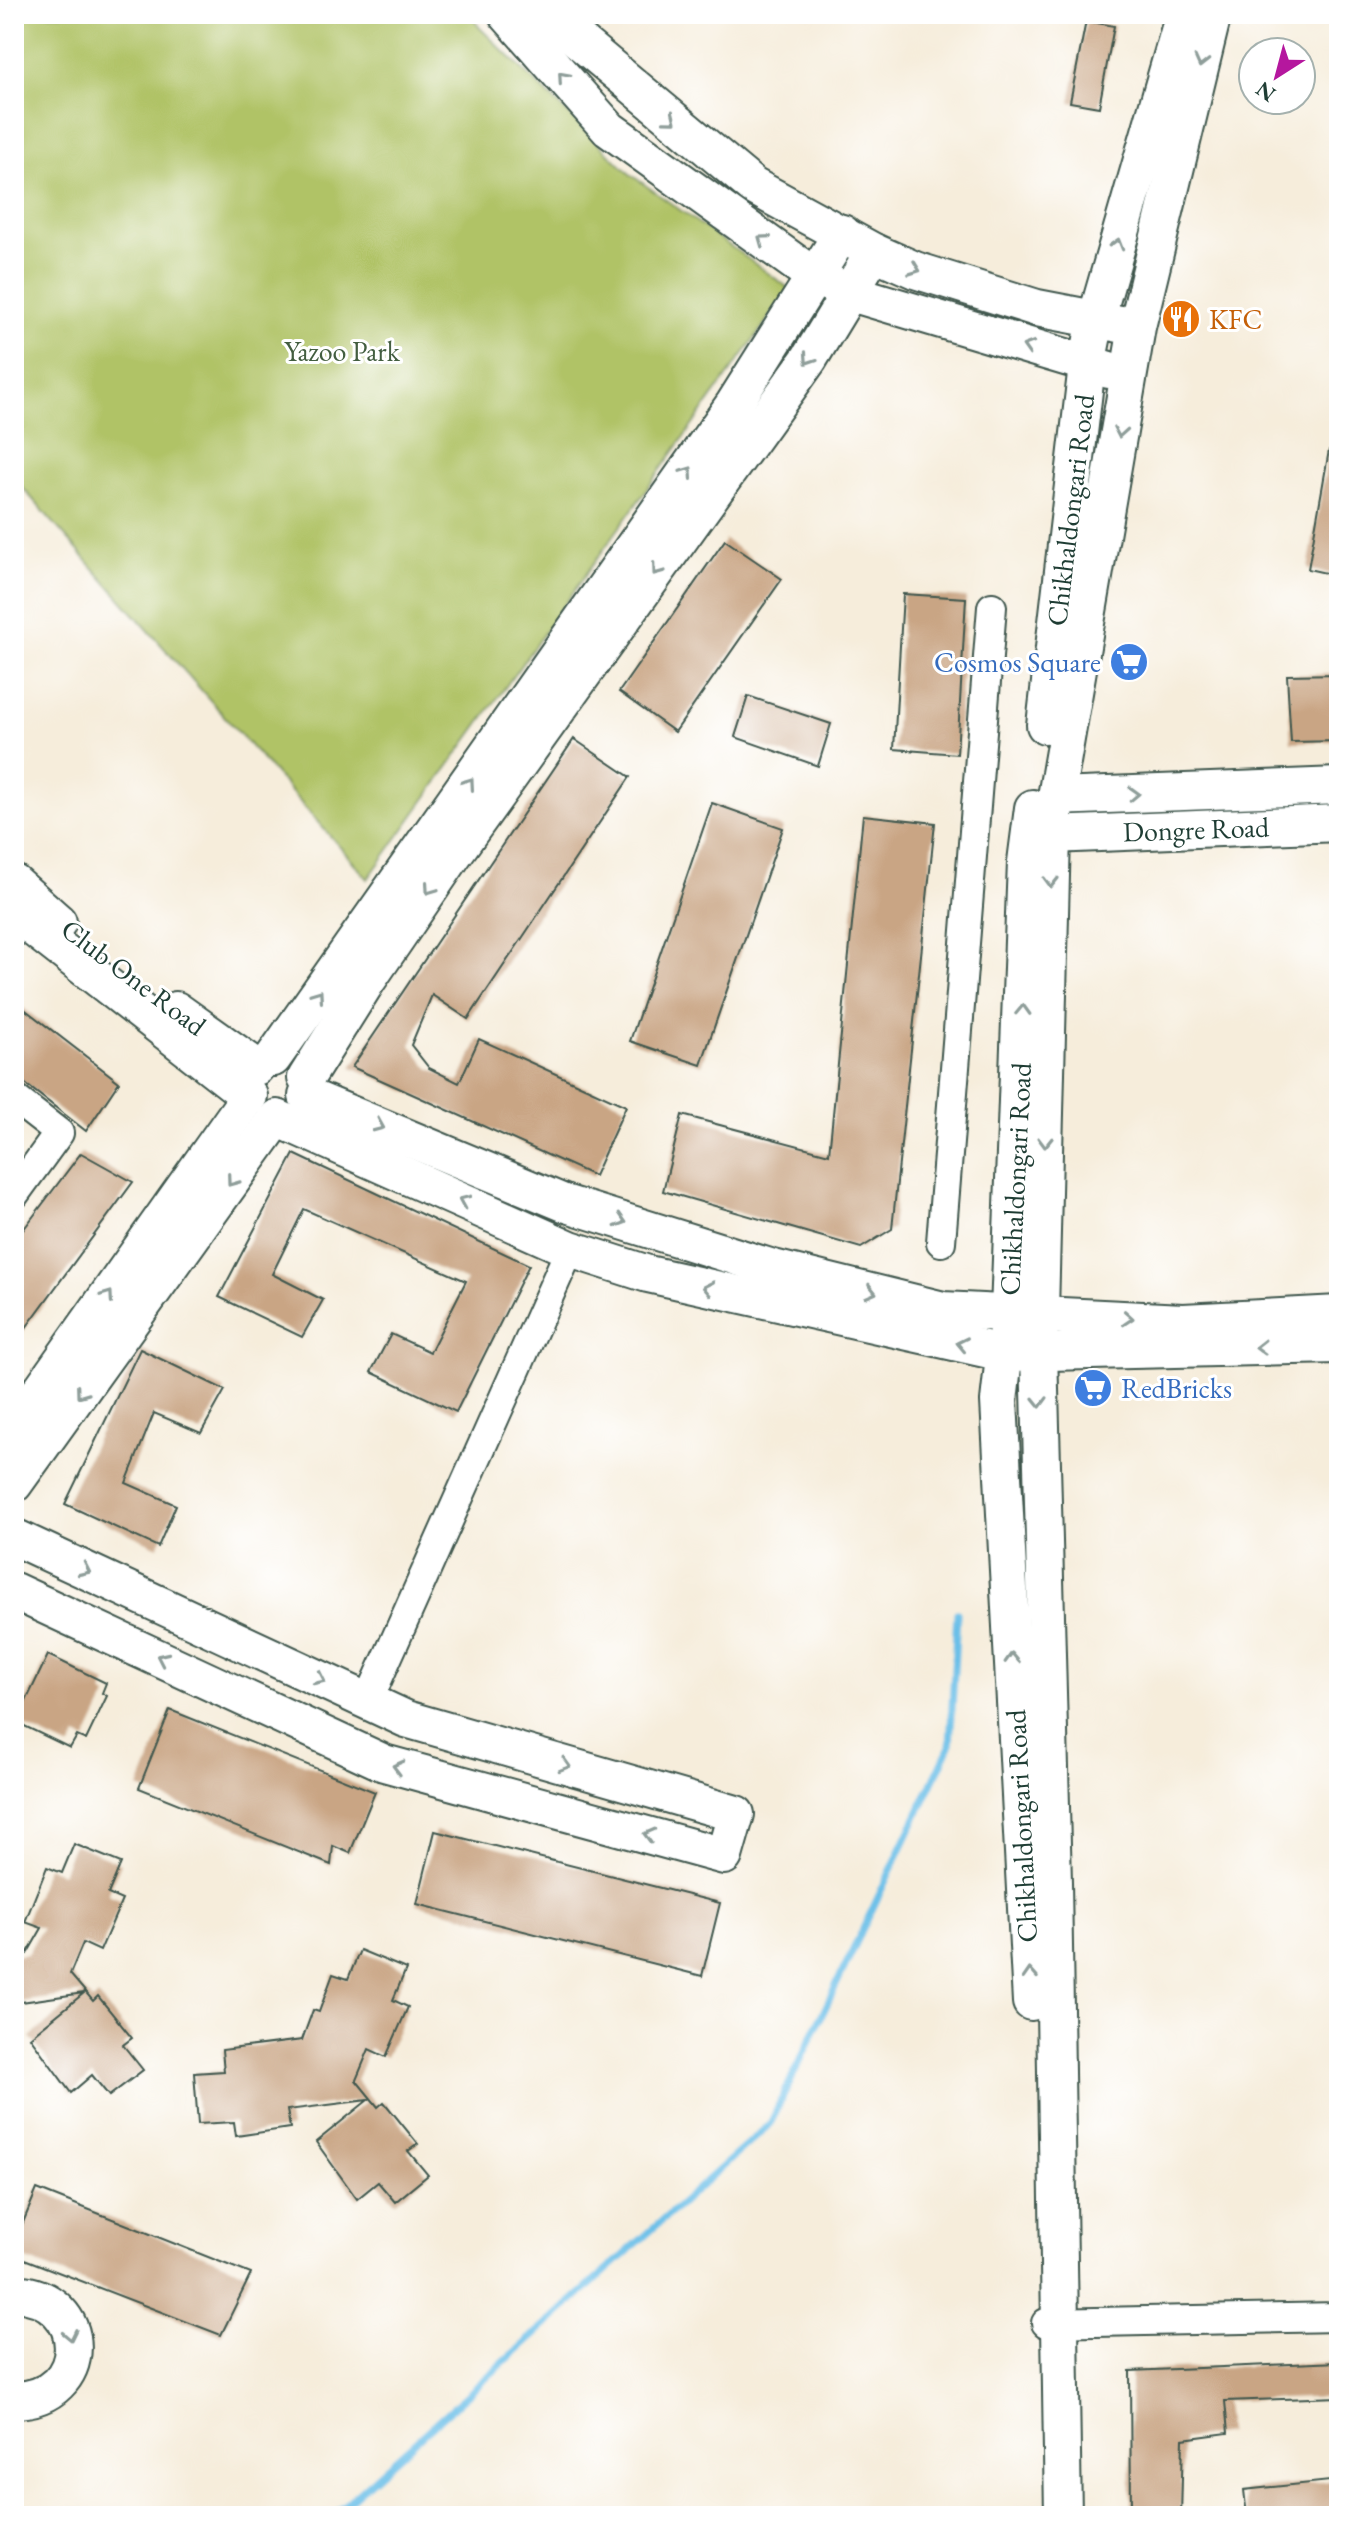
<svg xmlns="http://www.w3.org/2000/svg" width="1353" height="2530" font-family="'EB Garamond',serif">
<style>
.green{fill:#b0c366;stroke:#68804d;stroke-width:2}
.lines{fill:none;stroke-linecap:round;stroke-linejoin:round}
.stream{stroke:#6bbfe8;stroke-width:7}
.building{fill:#c9a584}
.minor-casing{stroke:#3f574d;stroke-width:32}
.tertiary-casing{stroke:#3f574d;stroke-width:40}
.minor{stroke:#fff;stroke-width:28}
.tertiary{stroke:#fff;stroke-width:36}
.oneway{stroke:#8f9e9a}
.labels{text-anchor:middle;stroke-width:6;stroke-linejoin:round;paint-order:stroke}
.food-label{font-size:28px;fill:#c56008;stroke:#fff;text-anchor:start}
.park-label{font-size:28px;fill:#435e40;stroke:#fff}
.street-label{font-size:28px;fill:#1f3d34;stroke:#fff}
.shop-label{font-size:28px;fill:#366cbe;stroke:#fff;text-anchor:end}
</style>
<rect width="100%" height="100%" fill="#fff"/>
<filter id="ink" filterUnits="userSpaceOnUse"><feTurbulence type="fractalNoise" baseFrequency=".0125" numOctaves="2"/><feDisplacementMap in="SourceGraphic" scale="16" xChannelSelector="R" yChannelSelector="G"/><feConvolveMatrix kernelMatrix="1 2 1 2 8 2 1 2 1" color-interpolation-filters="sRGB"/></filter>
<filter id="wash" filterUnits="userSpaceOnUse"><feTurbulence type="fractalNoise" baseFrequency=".006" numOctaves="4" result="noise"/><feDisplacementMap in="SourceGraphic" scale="32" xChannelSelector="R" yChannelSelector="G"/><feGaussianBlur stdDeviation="1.8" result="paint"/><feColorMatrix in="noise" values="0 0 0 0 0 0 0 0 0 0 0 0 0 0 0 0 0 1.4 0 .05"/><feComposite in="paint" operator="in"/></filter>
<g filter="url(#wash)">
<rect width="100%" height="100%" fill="#f6eddb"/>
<path class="green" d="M14 14H471L479 27 630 174 790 289 368 879 14 478Z"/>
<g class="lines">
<path class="stream" d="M332 2516 770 2124 950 1746 957 1613"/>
</g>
<g id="blocks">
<g class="building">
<path d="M1086 21 1114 26 1099 107 1070 102Z"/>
<path d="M1329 450 1339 451V576L1308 569Z"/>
<path d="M725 540 782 579 675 732 619 692Z"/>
<path d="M903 594 966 598 957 754 894 749Z"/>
<path d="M1339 674V741L1291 742 1287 675Z"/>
<path d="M748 696 831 724 818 766 735 737Z"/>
<path d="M574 739 630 777 468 1019 432 995 411 1045 429 1068 459 1083 479 1039 626 1106 594 1176 352 1067Z"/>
<path d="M712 803 783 828 701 1065 630 1041Z"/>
<path d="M863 815 935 823 892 1229 861 1248 663 1191 682 1115 829 1154Z"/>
<path d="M14 1001 119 1082 86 1131 14 1075Z"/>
<path d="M81 1153 133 1182 14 1344V1242Z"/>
<path d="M294 1154 529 1265 456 1412 371 1372 391 1334 430 1352 466 1281 304 1209 272 1274 323 1300 302 1337 219 1297Z"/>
<path d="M140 1349 225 1390 201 1433 154 1413 126 1483 176 1505 158 1547 65 1504Z"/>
<path d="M48 1655 106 1683 102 1693 107 1696 86 1740 77 1736 70 1748 16 1722Z"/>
<path d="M170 1710 375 1792 350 1853 333 1846 331 1865 139 1788Z"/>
<path d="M435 1831 720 1903 702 1976 417 1904Z"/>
<path d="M74 1844 121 1863 108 1894 122 1900 100 1951 83 1943 70 1974 93 2001 98 1996 132 2038 123 2045 143 2070 109 2096 92 2075 71 2093 30 2037 84 1993 14 2003V1956L27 1954 42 1928 25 1922 47 1867 62 1873Z"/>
<path d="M360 1950 406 1969 393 2000 408 2007 386 2057 369 2049 356 2080 378 2107 384 2102 418 2144 408 2151 428 2175 395 2202 378 2182 357 2199 316 2142 368 2100 287 2110 290 2128 236 2136 234 2122 198 2124 194 2073 224 2071 222 2050 302 2040 313 2010 319 2012 333 1974 348 1979Z"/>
<path d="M37 2189 251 2274 221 2335 14 2255V2244Z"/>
<path d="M1339 2362V2397L1225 2401 1228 2433 1183 2439 1181 2516H1131L1130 2371Z"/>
<path d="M1339 2480V2516H1247L1244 2490Z"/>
</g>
</g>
</g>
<g filter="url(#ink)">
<use href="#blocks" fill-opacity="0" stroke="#3f574d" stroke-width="2"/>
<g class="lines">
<defs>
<g id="minor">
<path d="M14 1098 59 1133 14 1195"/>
<path d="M941 1242 992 607"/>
<path d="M368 1701 570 1249"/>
<path d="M1046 2323 1339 2317"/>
</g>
<g id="tertiary">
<path d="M507 14 609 129 815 277 851 293 1109 370"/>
<path d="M547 14 753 186 874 252 915 270 1037 308 1120 324"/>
<path d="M1045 725 1087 365 1096 319 1184 14"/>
<path d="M1056 797 1339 786"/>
<path d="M1052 835 1339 823"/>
<path d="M14 883 58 922"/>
<path d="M14 913 249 1096 14 1428"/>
<path d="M176 1010 256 1067"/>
<path d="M273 1058 734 404 842 233"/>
<path d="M306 1078 367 981 454 854 809 359 874 252"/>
<path d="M307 1096 564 1203 773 1268 943 1310 1183 1322 1339 1314"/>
<path d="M14 1484 277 1118 570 1249 648 1274 1003 1353 1339 1345"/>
<path d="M14 1537 406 1719 736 1814 724 1856 384 1763 14 1591"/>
<path d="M1031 2002 999 1401 1009 1312 1026 862 1033 808"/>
<path d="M14 2293C93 2297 92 2399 14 2400"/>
<path d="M1063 2516 1053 1882 1039 1351 1052 835 1056 797 1137 327 1213 14"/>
</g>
</defs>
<use href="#minor" class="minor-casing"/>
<use href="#tertiary" class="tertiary-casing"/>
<use href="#minor" class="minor"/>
<use href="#tertiary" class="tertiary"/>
</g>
<defs><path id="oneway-chevron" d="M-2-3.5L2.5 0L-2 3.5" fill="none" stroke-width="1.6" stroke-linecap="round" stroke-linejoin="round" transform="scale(2)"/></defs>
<g class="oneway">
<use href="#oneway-chevron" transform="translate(1201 62) rotate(104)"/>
<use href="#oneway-chevron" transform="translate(563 77) rotate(-131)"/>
<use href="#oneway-chevron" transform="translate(671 119) rotate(39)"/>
<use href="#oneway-chevron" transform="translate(763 240) rotate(-144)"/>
<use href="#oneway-chevron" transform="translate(1117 244) rotate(-74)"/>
<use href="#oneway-chevron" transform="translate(915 269) rotate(21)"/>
<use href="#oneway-chevron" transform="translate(1028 347) rotate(-163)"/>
<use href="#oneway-chevron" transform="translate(809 359) rotate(124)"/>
<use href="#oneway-chevron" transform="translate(1120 432) rotate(100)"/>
<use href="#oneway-chevron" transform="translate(688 472) rotate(-55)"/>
<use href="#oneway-chevron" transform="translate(657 570) rotate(126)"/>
<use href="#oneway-chevron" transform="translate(469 783) rotate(-55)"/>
<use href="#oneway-chevron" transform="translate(1134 794) rotate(-2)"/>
<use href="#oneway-chevron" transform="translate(1051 882) rotate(91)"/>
<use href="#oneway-chevron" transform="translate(430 889) rotate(125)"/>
<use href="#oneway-chevron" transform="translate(318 995) rotate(-55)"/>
<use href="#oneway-chevron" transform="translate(1023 1010) rotate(-88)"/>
<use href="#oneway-chevron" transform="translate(379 1126) rotate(23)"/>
<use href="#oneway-chevron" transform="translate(1045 1142) rotate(91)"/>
<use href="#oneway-chevron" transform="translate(232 1181) rotate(126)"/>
<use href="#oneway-chevron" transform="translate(464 1201) rotate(-156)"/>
<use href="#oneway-chevron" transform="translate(621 1221) rotate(17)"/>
<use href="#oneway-chevron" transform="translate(708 1288) rotate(-168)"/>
<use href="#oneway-chevron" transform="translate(871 1292) rotate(14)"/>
<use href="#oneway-chevron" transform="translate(108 1296) rotate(-55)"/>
<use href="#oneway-chevron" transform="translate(1128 1318) rotate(4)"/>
<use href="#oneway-chevron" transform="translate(962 1344) rotate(-168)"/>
<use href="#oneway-chevron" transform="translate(1261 1347) rotate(179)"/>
<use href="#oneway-chevron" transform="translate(81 1393) rotate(126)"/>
<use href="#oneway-chevron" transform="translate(1040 1402) rotate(89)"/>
<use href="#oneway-chevron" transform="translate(85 1570) rotate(25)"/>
<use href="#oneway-chevron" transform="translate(162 1658) rotate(-155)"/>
<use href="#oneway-chevron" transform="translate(1012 1658) rotate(-92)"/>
<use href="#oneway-chevron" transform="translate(320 1679) rotate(25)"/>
<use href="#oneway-chevron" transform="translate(565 1765) rotate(16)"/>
<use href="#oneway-chevron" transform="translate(398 1767) rotate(-165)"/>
<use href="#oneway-chevron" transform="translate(649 1835) rotate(-165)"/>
<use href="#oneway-chevron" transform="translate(1030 1974) rotate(-93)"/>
<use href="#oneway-chevron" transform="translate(70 2335) rotate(78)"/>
</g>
</g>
<defs>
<symbol id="restaurant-disc" viewBox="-11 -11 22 22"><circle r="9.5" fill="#e8710a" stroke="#fff"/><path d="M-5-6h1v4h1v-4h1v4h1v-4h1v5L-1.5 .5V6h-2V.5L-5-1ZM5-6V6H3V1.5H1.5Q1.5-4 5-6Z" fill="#fff"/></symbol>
<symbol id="supermarket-disc" viewBox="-11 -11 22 22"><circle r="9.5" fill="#3f7fe0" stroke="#fff"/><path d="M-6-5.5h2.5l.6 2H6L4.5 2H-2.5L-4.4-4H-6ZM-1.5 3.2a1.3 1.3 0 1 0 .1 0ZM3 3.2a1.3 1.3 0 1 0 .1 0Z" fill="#fff"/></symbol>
</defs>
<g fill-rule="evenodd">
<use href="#restaurant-disc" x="1159" y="297" width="44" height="44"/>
<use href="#supermarket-disc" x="1107" y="640" width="44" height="44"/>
<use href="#supermarket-disc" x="1071" y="1366" width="44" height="44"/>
</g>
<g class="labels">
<g class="food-label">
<text x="1209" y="329">KFC</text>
</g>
<g class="park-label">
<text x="342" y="361">Yazoo Park</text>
</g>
<g class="street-label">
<text transform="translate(1070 510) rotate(-83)" y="10">Chikhaldongari Road</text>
<text transform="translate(1196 829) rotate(-2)" y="10">Dongre Road</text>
<text transform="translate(134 977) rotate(37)" y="10">Club One Road</text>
<text transform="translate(1015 1179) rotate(-87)" y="10">Chikhaldongari Road</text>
<text transform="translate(1021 1826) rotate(-93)" y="10">Chikhaldongari Road</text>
</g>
<g class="shop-label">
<text x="1101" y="672">Cosmos Square</text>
<text x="1121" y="1398" text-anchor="start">RedBricks</text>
</g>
</g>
<rect width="1353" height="2530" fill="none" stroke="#fff" stroke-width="48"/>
<g transform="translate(1277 76) rotate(216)"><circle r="38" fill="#ffffff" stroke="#a5b1ae" stroke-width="2"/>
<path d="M0-6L14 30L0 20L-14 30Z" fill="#b5179e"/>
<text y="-12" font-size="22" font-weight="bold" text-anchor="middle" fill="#1f3d34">N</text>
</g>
</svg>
